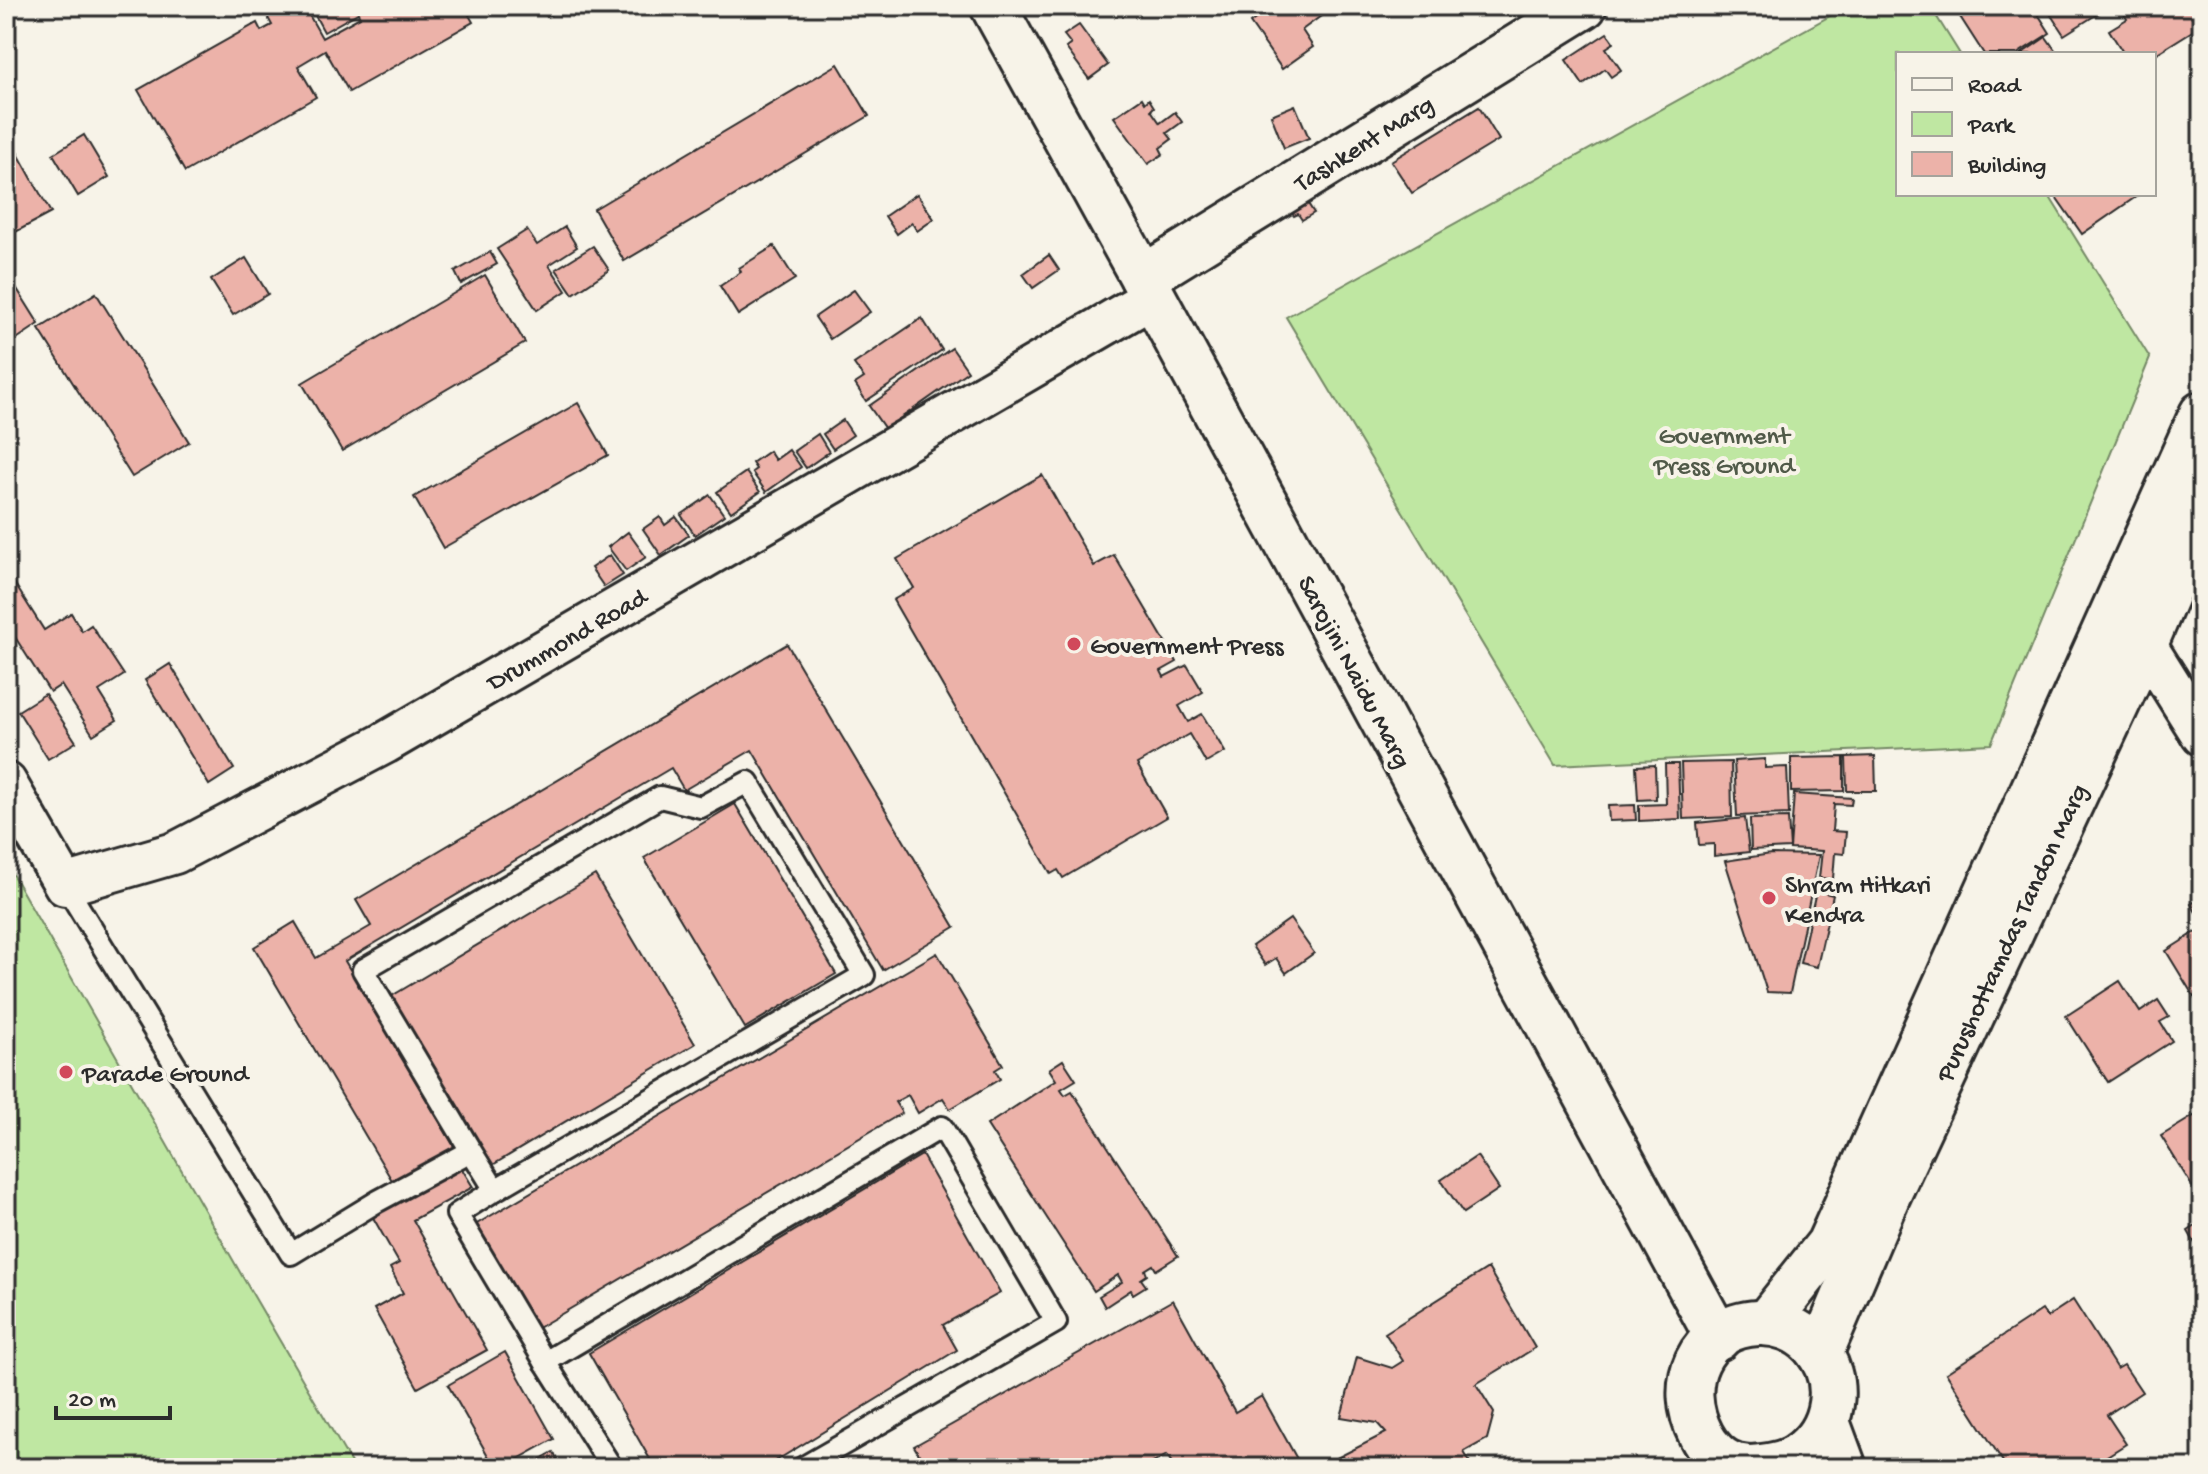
<svg xmlns="http://www.w3.org/2000/svg" width="2208" height="1474" font-family="'Gochi Hand',sans-serif">
<style>
.green{fill:#bfe7a2;stroke:#758966;stroke-width:2}
.building{fill:#ecb2a9;stroke:#2b2b2b;stroke-width:2}
.lines{fill:none;stroke-linecap:round;stroke-linejoin:round}
.lane-casing{stroke:#2b2b2b;stroke-width:26}
.street-casing{stroke:#2b2b2b;stroke-width:46}
.secondary-casing{stroke:#2b2b2b;stroke-width:50}
.primary-casing{stroke:#2b2b2b;stroke-width:50}
.lane{stroke:#f7f3e8;stroke-width:20}
.street{stroke:#f7f3e8;stroke-width:40}
.secondary{stroke:#f7f3e8;stroke-width:44}
.primary{stroke:#f7f3e8;stroke-width:44}
.poi-dot{fill:#d1495b;stroke:#f7f3e8;stroke-width:3}
.labels{text-anchor:middle;stroke-width:8;stroke-linejoin:round;paint-order:stroke}
.street-label{font-size:26px;fill:#2b2b2b;stroke:#f7f3e8}
.park-label{font-size:26px;fill:#505a49;stroke:#f7f3e8}
.poi-label{font-size:26px;fill:#2b2b2b;stroke:#f7f3e8;text-anchor:start}
</style>
<rect width="100%" height="100%" fill="#f7f3e8"/>
<filter id="ink" filterUnits="userSpaceOnUse"><feTurbulence type="fractalNoise" baseFrequency=".0125" numOctaves="2"/><feDisplacementMap in="SourceGraphic" scale="16" xChannelSelector="R" yChannelSelector="G"/><feConvolveMatrix kernelMatrix="1 2 1 2 8 2 1 2 1" color-interpolation-filters="sRGB"/></filter>
<g filter="url(#ink)">
<g class="green">
<path d="M1848 6H1930L1960 54H1898V194H2048L2150 358 1991 744 1555 765 1286 317Z"/>
<path d="M6 863 245 1281 354 1468H6Z"/>
</g>
<g class="building">
<path d="M285 6H304L322 38 360 17 358 13 324 32 312 10 318 6H464L473 22 349 92 325 50 298 66 316 97 185 172 138 90 257 23 261 31 272 25 267 16Z"/>
<path d="M540 6H565L547 17Z"/>
<path d="M1273 6H1286L1288 9 1293 6H1314L1321 16 1302 30 1313 47 1282 69 1250 23Z"/>
<path d="M1966 6H2033L2050 33 2017 54H1984L1957 12Z"/>
<path d="M2045 6H2110L2064 35Z"/>
<path d="M2119 6H2202V25L2154 55 2124 54 2109 30 2127 19Z"/>
<path d="M1079 25 1108 65 1089 79 1066 48 1071 44 1064 35Z"/>
<path d="M1607 33 1614 43 1606 48 1621 70 1611 77 1605 69 1583 85 1566 60Z"/>
<path d="M2046 37 2058 54H2021Z"/>
<path d="M838 64 869 116 624 261 594 209Z"/>
<path d="M1142 98 1145 103 1149 99 1154 107 1151 110 1160 123 1175 112 1182 122 1167 133 1172 139 1160 148 1163 154 1148 164 1114 117Z"/>
<path d="M1295 105 1309 138 1284 148 1271 115Z"/>
<path d="M1479 107 1499 140 1412 193 1391 161Z"/>
<path d="M6 132 51 213 6 237Z"/>
<path d="M84 135 109 177 78 196 53 154Z"/>
<path d="M917 194 934 219 917 231 912 223 897 234 885 216Z"/>
<path d="M2054 194H2140L2082 234Z"/>
<path d="M1305 199 1314 213 1302 220 1298 214 1294 216 1288 208Z"/>
<path d="M565 227 577 247 549 265 566 291 537 310 497 249 527 230 537 245Z"/>
<path d="M593 246 609 270 573 294 556 269Z"/>
<path d="M774 246 795 279 738 315 720 286 741 272 739 268Z"/>
<path d="M490 252 497 264 461 284 455 272Z"/>
<path d="M1049 255 1059 270 1033 288 1023 274Z"/>
<path d="M246 258 268 294 233 315 211 280Z"/>
<path d="M485 275 525 343 342 451 302 383Z"/>
<path d="M9 276 39 324 6 346V278Z"/>
<path d="M854 290 870 312 830 339 815 317Z"/>
<path d="M96 293 189 442 132 477 39 329Z"/>
<path d="M922 318 942 350 866 401 855 384 864 378 854 364Z"/>
<path d="M952 348 968 371 885 429 869 406Z"/>
<path d="M578 403 608 455 443 548 414 497Z"/>
<path d="M843 420 853 435 833 449 823 434Z"/>
<path d="M818 434 829 452 806 468 794 451Z"/>
<path d="M789 450 801 467 766 492 752 472 756 469 752 463 769 451 775 460Z"/>
<path d="M746 472 760 492 731 512 717 492Z"/>
<path d="M1042 475 1094 566 1114 555 1177 662 1161 671 1164 677 1187 665 1203 692 1179 706 1188 722 1202 714 1225 752 1206 763 1189 734 1137 764 1167 817 1063 878 1058 870 1051 874 893 600 914 588 897 559Z"/>
<path d="M710 495 724 515 695 535 681 515Z"/>
<path d="M660 517 665 525 676 517 689 535 661 555 643 529Z"/>
<path d="M628 532 646 557 626 571 608 547Z"/>
<path d="M610 555 623 575 604 587 591 568Z"/>
<path d="M6 570 44 630 71 613 82 631 91 625 124 675 99 691 117 720 93 735 61 685 50 692 6 623Z"/>
<path d="M787 644 955 927 883 970 752 750 684 790 671 768 345 961 458 1153 397 1189 254 947 295 922 316 958 371 926 356 900Z"/>
<path d="M170 664 234 769 209 785 145 680Z"/>
<path d="M45 694 76 742 48 759 18 711Z"/>
<path d="M1875 756 1876 791H1847L1846 757Z"/>
<path d="M1844 757V791L1791 792V758Z"/>
<path d="M1765 759V768L1787 767 1789 814 1737 816 1734 761Z"/>
<path d="M1731 762 1732 817 1683 819 1681 763Z"/>
<path d="M1665 764H1678L1680 819 1639 821V805L1666 804Z"/>
<path d="M1655 765 1656 799 1638 800 1636 766Z"/>
<path d="M1794 794 1852 798 1851 805 1834 804 1832 831 1846 832 1844 854 1835 853 1833 879 1819 878 1822 851 1790 849Z"/>
<path d="M735 804 836 974 745 1028 644 858Z"/>
<path d="M1635 805 1636 820 1609 821 1608 806Z"/>
<path d="M1745 818 1749 852 1714 856V844L1699 845 1697 823Z"/>
<path d="M1788 818 1790 848 1751 850 1750 819Z"/>
<path d="M1771 854 1819 855 1790 993 1767 992 1725 861Z"/>
<path d="M595 875 695 1044 491 1166 390 997Z"/>
<path d="M1816 891 1833 895 1817 967 1800 963Z"/>
<path d="M2202 897V922L2191 904Z"/>
<path d="M1290 919 1314 953 1286 973 1276 958 1265 965 1252 946Z"/>
<path d="M2202 928V1010L2166 951Z"/>
<path d="M937 953 1003 1065 995 1070 1000 1079 950 1109 943 1098 918 1113 908 1095 895 1102 902 1113 536 1329 475 1225Z"/>
<path d="M2120 981 2140 1012 2158 1000 2169 1017 2160 1022 2172 1041 2108 1082 2066 1016Z"/>
<path d="M1063 1060 1076 1080 1061 1089 1065 1095 1072 1091 1178 1256 1156 1270 1153 1265 1145 1270 1147 1275 1141 1279 1146 1286 1133 1294 1131 1290 1105 1307 1099 1296 1122 1282 1118 1275 1094 1291 987 1125 1056 1080 1049 1069Z"/>
<path d="M2202 1111V1202L2161 1136Z"/>
<path d="M922 1155 1000 1293 943 1325 957 1350 764 1468H730L723 1461 712 1468H655L589 1353Z"/>
<path d="M1477 1156 1499 1189 1463 1213 1441 1180Z"/>
<path d="M459 1164 473 1187 413 1220 487 1350 418 1388 374 1309 403 1293 390 1268 399 1263 371 1214Z"/>
<path d="M2202 1222V1256L2188 1231Z"/>
<path d="M1488 1268 1535 1348 1476 1384 1494 1413 1487 1439 1464 1452 1473 1468H1325L1323 1465 1386 1433 1377 1423 1341 1417 1357 1357 1392 1368 1403 1361 1385 1333Z"/>
<path d="M1173 1300 1235 1412 1262 1396 1302 1468H1175L1167 1455 1144 1468H927L914 1446Z"/>
<path d="M2073 1300 2117 1369 2124 1365 2142 1392 2107 1415 2126 1444 2088 1468H2007L1946 1373 2042 1310 2047 1317Z"/>
<path d="M505 1352 554 1439 502 1468H495L448 1385Z"/>
<path d="M553 1452 563 1468H525Z"/>
</g>
<g class="lines">
<defs>
<g id="lane">
<path d="M65 885 291 1254 378 1201 471 1151 495 1190 864 975 748 782 701 807 660 797 363 970 471 1151"/>
<path d="M495 1190 457 1214 545 1362 942 1127 1056 1322 802 1468"/>
<path d="M545 1362 612 1468"/>
</g>
<g id="street">
<path d="M2145 644 2202 735"/>
<path d="M6 783 65 885 175 853 385 743 1153 297"/>
</g>
<g id="secondary">
<path d="M993 6 1143 278 1718 1338"/>
<path d="M1143 278 1584 6"/>
<path d="M1827 1422 1844 1468"/>
</g>
<g id="primary">
<path d="M1766 1323 1829 1244 2202 414"/>
<path d="M1820 1354 1887 1197 2145 644 2202 511"/>
<path d="M1749 1468C1744 1467 1736 1467 1731 1464 1719 1460 1707 1447 1701 1435 1675 1385 1698 1326 1758 1323 1778 1322 1799 1330 1813 1345 1844 1379 1835 1431 1798 1456 1784 1465 1766 1467 1751 1468"/>
</g>
</defs>
<use href="#lane" class="lane-casing"/>
<use href="#street" class="street-casing"/>
<use href="#secondary" class="secondary-casing"/>
<use href="#primary" class="primary-casing"/>
<use href="#lane" class="lane"/>
<use href="#street" class="street"/>
<use href="#secondary" class="secondary"/>
<use href="#primary" class="primary"/>
</g>
</g>
<g class="poi-dot">
<circle cx="1074" cy="644" r="8"/>
<circle cx="1769" cy="898" r="8"/>
<circle cx="66" cy="1072" r="8"/>
</g>
<g class="labels">
<g class="street-label">
<text transform="translate(1363 142) rotate(-32)" y="9">Tashkent Marg</text>
<text transform="translate(566 638) rotate(-30)" y="9">Drummond Road</text>
<text transform="translate(1356 671) rotate(62)" y="9">Sarojini Naidu Marg</text>
<text transform="translate(2010 932) rotate(-65)" y="9">Purushottamdas Tandon Marg</text>
</g>
<g class="park-label">
<text x="1724" y="443">Government<tspan x="1724" dy="30">Press Ground</tspan></text>
</g>
<g class="poi-label">
<text x="1090" y="653">Government Press</text>
<text x="1785" y="892">Shram Hitkari<tspan x="1785" dy="30">Kendra</tspan></text>
<text x="82" y="1081">Parade Ground</text>
</g>
</g>
<rect width="2208" height="1474" fill="none" stroke="#f7f3e8" stroke-width="32"/>
<rect x="16" y="16" width="2176" height="1442" fill="none" stroke="#2b2b2b" stroke-width="3" filter="url(#ink)"/>
<rect x="1896" y="52" width="260" height="144" fill="#f7f3e8" stroke="#a5a39c" stroke-width="2"/>
<rect x="1912" y="78" width="40" height="12" fill="#f7f3e8" stroke="#a5a39c" stroke-width="2"/>
<text x="1968" y="92" font-size="24" fill="#2b2b2b">Road</text>
<rect x="1912" y="112" width="40" height="24" fill="#bfe7a2" stroke="#a5a39c" stroke-width="2"/>
<text x="1968" y="132" font-size="24" fill="#2b2b2b">Park</text>
<rect x="1912" y="152" width="40" height="24" fill="#ecb2a9" stroke="#a5a39c" stroke-width="2"/>
<text x="1968" y="172" font-size="24" fill="#2b2b2b">Building</text>
<path d="M56 1406v12h114v-12" fill="none" stroke="#2b2b2b" stroke-width="4"/>
<text x="68" y="1406" font-size="24" fill="#2b2b2b" stroke="#f7f3e8" stroke-width="6" paint-order="stroke">20 m</text>
</svg>
